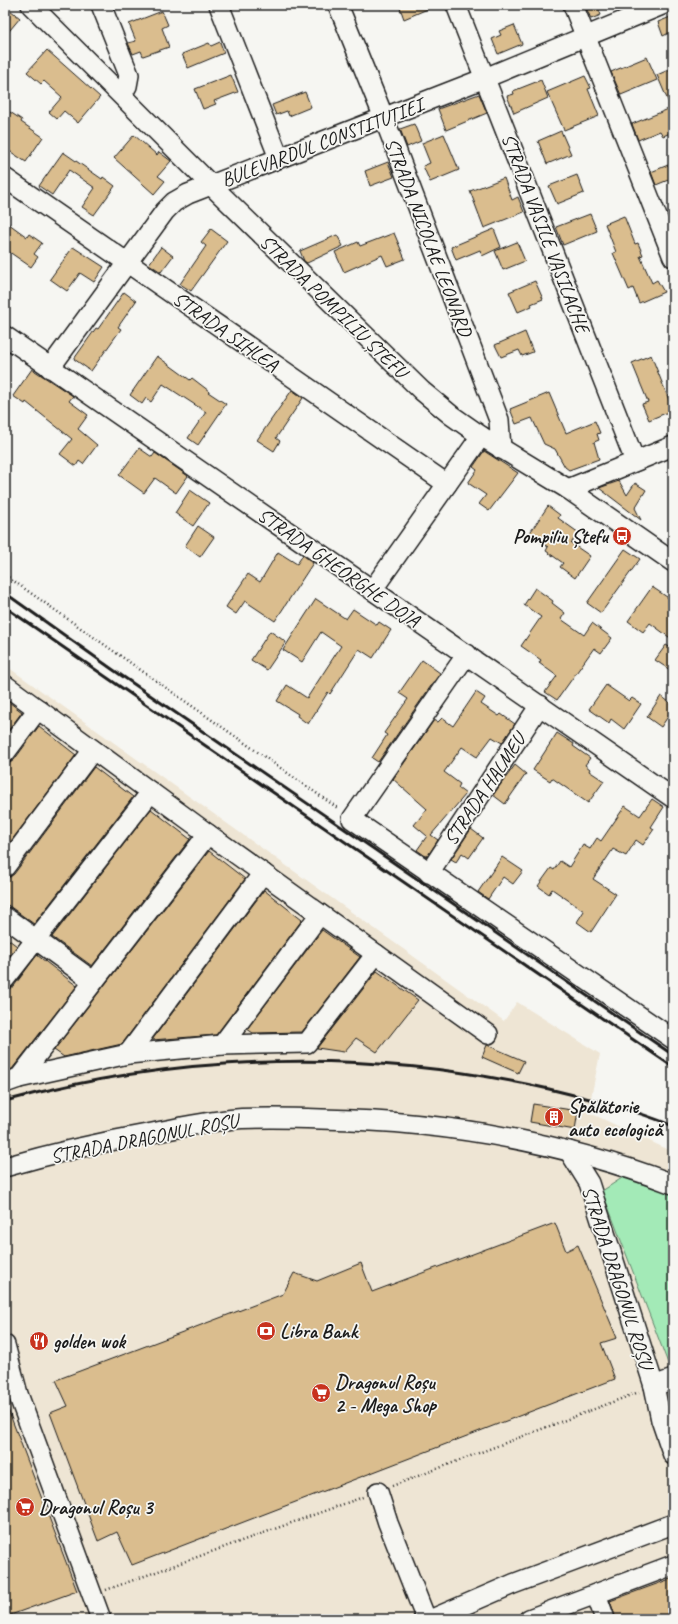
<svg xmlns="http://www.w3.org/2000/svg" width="678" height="1624" font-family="Caveat,sans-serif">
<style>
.built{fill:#eee5d4}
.green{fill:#a3eab7;stroke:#60836a}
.building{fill:#dabd8e;stroke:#1c1c1c}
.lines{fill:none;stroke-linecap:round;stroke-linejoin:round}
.minor-casing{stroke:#1c1c1c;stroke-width:22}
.path{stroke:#1c1c1c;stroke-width:2.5;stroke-dasharray:1 3;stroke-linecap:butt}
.minor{stroke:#f6f6f2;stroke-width:19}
.rail{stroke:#1c1c1c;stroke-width:3}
.labels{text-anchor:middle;stroke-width:3.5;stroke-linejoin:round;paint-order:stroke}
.street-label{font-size:20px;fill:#1c1c1c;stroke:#f6f6f2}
.poi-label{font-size:20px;font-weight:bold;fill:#1c1c1c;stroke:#f6f6f2;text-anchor:start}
</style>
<rect width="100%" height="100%" fill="#f6f6f2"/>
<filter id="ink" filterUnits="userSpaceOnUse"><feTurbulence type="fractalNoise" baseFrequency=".025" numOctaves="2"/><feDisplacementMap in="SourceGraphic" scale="8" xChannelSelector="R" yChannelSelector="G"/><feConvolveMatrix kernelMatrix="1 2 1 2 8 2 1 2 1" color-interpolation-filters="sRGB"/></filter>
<g filter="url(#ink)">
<path class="built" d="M5 665 504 1021 517 1002 600 1054 588 1112 673 1152V1619H5Z"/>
<path class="green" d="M625 1176 673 1193V1371H671L602 1191Z"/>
<g class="building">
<path d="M399 5H437L404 19Z"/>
<path d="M585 5H597L601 15 591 19Z"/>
<path d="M5 6 20 18 5 36Z"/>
<path d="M162 11 168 25 162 28 169 47 143 56 141 51 133 54 128 43 136 41 129 24Z"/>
<path d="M673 16V31L663 36 658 22Z"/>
<path d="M514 25 522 44 498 54 492 39 501 35 499 31Z"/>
<path d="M220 42 224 53 188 68 182 54 209 43 211 46Z"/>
<path d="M47 50 100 97 78 123 64 111 57 119 49 112 62 97 44 81 41 84 27 72Z"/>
<path d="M647 57 657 80 621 95 611 72Z"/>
<path d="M673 68V132L663 136 660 131 638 140 632 124 671 108 657 75Z"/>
<path d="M231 75 238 92 214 101 216 104 203 109 195 89Z"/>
<path d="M585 76 591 88 588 89 599 116 564 130 547 92Z"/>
<path d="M541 80 548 98 514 113 507 96 514 94 513 91Z"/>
<path d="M305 92 311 107 289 116 287 111 276 115 272 105Z"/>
<path d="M479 94 487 113 446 130 438 109Z"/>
<path d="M10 112 22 120 21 122 43 137 26 162 5 148V119Z"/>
<path d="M414 124 421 141 407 147 400 129Z"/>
<path d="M561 131 571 154 547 164 538 141Z"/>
<path d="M444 134 459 170 430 182 423 166 430 163 422 143Z"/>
<path d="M134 135 157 155 159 152 171 161 158 176 165 181 154 194 114 158Z"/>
<path d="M63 152 102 179 103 177 115 186 94 215 82 207 95 188 69 170 52 195 39 186Z"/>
<path d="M388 162 394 177 370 186 365 171Z"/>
<path d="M673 163V178L656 185 651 172Z"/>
<path d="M577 175 584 193 557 204 549 186Z"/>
<path d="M504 178 512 200 518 197 524 212 484 228 470 191Z"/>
<path d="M590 214 597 231 563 245 556 227Z"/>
<path d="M624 216 635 244 638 243 643 255 640 256 652 283 657 280 664 292 639 303 633 288 629 290 613 253 616 252 605 224Z"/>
<path d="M5 221 27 237 29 234 42 243 34 254 38 257 31 267 5 249Z"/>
<path d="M211 229 227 241 191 291 180 284 206 246 201 242Z"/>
<path d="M494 229 501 247 482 256 480 250 456 260 451 247Z"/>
<path d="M394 233 405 259 387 266 382 255 344 272 335 252 358 242 360 246Z"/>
<path d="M337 235 343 246 307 263 304 261 300 251Z"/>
<path d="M517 242 525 261 503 270 495 251Z"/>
<path d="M73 247 104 267 94 282 80 273 67 291 50 279Z"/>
<path d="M161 247 173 256 161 272 149 264Z"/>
<path d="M535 281 543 299 531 304 532 306 518 312 509 292Z"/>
<path d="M124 292 136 301 118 327 121 329 91 371 74 359 96 328 98 329Z"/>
<path d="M525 332 533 352 522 356 519 350 501 357 495 345Z"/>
<path d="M651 355 673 410 649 420 642 404 648 402 632 363Z"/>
<path d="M157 356 190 380 192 378 209 391 208 392 226 404 198 445 188 438 206 412 163 384 151 402 146 398 142 404 130 395Z"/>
<path d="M32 369 73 396 69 401 88 415 78 429 97 445 83 464 79 461 76 466 60 454 72 439 26 402 25 404 13 396Z"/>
<path d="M292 390 303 398 276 438 280 441 274 451 257 440Z"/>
<path d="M549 393 566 433 595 421 600 433 597 434 599 440 594 442 599 459 569 470 565 467 555 449 544 444 532 418 516 424 510 409Z"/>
<path d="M139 448 152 457 155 453 188 476 176 493 155 478 144 493 119 475Z"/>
<path d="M484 451 518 473 489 511 479 504 486 495 468 483 477 470 473 467Z"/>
<path d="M619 481 627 495 635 483 646 490 635 508 641 520 599 488Z"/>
<path d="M190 490 209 503 193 526 175 513Z"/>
<path d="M548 506 560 515 558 518 579 533 571 543 590 556 575 578 560 567 563 563 546 551 548 547 529 534Z"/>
<path d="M198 526 214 537 200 557 185 546Z"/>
<path d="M625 549 640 559 601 613 587 603Z"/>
<path d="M278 552 297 564 303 555 313 563 275 621 245 601 236 614 226 607 248 574 260 582Z"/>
<path d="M652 587 673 601V640L650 623 643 632 628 621Z"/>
<path d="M535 588 553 601 552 603 565 613 561 619 584 635 592 623 612 638 601 653 594 648 557 700 545 692 557 676 539 663 541 660 521 646 541 617 524 605Z"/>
<path d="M316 599 346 619 353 609 377 625 379 622 391 630 373 658 359 649 330 694 328 692 308 724 297 716 298 714 277 701 287 685 307 698 341 646 321 632 302 662 283 650Z"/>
<path d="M270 631 286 642 267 670 251 660Z"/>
<path d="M666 645 673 649V672L655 660Z"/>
<path d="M422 660 440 673 378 762 372 758 387 735 384 733 408 699 399 693Z"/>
<path d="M606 685 629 701 632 698 641 704 624 729 611 719 609 723 589 709Z"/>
<path d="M476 692 485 698 481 704 499 716 501 714 515 724 502 743 492 737 477 757 462 747 444 772 460 784 458 788 466 794 431 835 438 840 427 857 417 850 427 836 414 825 427 809 393 779 434 720 438 722 442 718 453 726Z"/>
<path d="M661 696 673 705V709L661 727 647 717Z"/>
<path d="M5 699 22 712 5 735Z"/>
<path d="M39 726 76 755 5 849V764L10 763 14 760Z"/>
<path d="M557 733 574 744 573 746 590 758 585 765 590 769 589 771 604 781 588 803 552 778 550 781 533 770Z"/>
<path d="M515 765 526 774 505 804 493 795Z"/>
<path d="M94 767 133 797 34 924 5 903V878L10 877 14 874Z"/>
<path d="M652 799 664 807 651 827 654 829 643 845 636 840 626 856 613 849 593 879 616 894 591 932 577 922 584 911 552 889 549 894 538 886 551 868 554 870 560 861 569 867 583 845 590 849 597 838 601 841 625 806 640 816Z"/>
<path d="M151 809 190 839 92 966 52 937Z"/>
<path d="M471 829 483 838 469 858 462 853 456 862 451 859Z"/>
<path d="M209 851 245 879 122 1044 64 1057 54 1050Z"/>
<path d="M502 857 523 871 513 884 503 877 488 899 478 892Z"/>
<path d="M264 890 302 920 216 1035 152 1040Z"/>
<path d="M322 930 360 957 302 1032 253 1033 247 1029Z"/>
<path d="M5 937 17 946 5 961Z"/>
<path d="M37 955 77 986 12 1069 5 1071V990L9 989 14 986Z"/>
<path d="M377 971 418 1000 377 1052 356 1038 344 1052 317 1048Z"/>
<path d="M487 1045 524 1061 518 1073 482 1057Z"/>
<path d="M533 1104 578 1111 575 1130 530 1122Z"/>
<path d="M555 1223 566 1251 578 1245 617 1338 601 1343 615 1379 132 1565 117 1532 98 1541 50 1413 68 1406 56 1380 283 1294 294 1273 317 1281 361 1263 372 1292Z"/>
<path d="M6 1404 77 1591 5 1617V1405Z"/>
<path d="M673 1578V1619H616L610 1601Z"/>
</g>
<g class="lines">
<defs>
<g id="minor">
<path d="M31 5 211 185 422 391 451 415 481 436 568 489 673 562"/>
<path d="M101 5 129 75 127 86 122 95"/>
<path d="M219 5 279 158"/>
<path d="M338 5 384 118 499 420 501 449"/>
<path d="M456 5 635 461"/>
<path d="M573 5 673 257"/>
<path d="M5 178 447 484"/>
<path d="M5 336 673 798"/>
<path d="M50 368 165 211 174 202 188 194 485 78 662 5"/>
<path d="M568 489 673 446"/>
<path d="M373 589 481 436"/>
<path d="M467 654 352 819 673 1039"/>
<path d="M5 685 208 834 488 1034"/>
<path d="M5 753 38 709"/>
<path d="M5 867 93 750"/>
<path d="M429 873 540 705"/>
<path d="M5 917 93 981"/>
<path d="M5 979 151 792"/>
<path d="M222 1045 320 914"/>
<path d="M128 1054 263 873"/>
<path d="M19 1078 208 834"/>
<path d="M5 1083 19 1078 128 1054 222 1045 307 1043 376 954"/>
<path d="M569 1151 589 1183 654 1386 661 1420 673 1455"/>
<path d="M5 1167C53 1153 102 1142 152 1133 179 1128 208 1121 236 1119 264 1117 293 1118 321 1119 442 1121 560 1141 673 1184"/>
<path d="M5 1345 18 1394 101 1619"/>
<path d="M654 1386 673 1379"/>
<path d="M378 1492 388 1523 426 1619"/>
<path d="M596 1594 605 1619"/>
<path d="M432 1619 513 1584 673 1524"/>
<path d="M529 1619 673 1565"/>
</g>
</defs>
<use href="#minor" class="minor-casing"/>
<g class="path">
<path d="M5 575 339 809"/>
<path d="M392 1486 639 1392"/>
<path d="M106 1590 363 1497"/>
</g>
<use href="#minor" class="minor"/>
<g class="rail">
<path d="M5 593 112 669 673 1055"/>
<path d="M5 607 268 789 673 1067"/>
<path d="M5 1101C182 1053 369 1048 549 1089 590 1099 633 1109 673 1126"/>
</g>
</g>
</g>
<defs>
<symbol id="bus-disc" viewBox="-11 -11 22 22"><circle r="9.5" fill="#c8321e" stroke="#f6f6f2"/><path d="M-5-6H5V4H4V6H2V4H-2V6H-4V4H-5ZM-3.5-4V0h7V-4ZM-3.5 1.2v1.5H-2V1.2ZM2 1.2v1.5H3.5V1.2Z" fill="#fff"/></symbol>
<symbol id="building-disc" viewBox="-11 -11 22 22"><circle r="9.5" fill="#c8321e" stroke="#f6f6f2"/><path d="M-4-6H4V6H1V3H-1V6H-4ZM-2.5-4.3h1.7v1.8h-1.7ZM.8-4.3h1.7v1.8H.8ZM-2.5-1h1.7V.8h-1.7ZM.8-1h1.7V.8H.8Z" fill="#fff"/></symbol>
<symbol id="bank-disc" viewBox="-11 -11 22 22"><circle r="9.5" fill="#c8321e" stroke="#f6f6f2"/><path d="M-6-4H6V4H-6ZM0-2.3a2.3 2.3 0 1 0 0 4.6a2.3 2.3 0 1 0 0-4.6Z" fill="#fff"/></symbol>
<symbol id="restaurant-disc" viewBox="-11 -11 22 22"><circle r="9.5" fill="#c8321e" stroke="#f6f6f2"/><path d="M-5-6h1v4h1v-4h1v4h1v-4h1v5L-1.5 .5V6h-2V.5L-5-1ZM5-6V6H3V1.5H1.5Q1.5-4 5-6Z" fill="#fff"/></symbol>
<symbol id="supermarket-disc" viewBox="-11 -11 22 22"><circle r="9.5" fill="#c8321e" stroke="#f6f6f2"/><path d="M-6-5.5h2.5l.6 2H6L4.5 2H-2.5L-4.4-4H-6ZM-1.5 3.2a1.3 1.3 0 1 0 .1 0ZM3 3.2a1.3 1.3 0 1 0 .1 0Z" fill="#fff"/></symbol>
</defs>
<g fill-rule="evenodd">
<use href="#bus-disc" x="611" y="525" width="22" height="22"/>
<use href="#building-disc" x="543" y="1106" width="22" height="22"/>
<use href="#bank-disc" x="255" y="1320" width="22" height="22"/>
<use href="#restaurant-disc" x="28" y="1330" width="22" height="22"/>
<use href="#supermarket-disc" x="310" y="1382" width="22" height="22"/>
<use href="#supermarket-disc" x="14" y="1496" width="22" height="22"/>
</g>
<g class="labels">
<g class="street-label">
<text transform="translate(322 142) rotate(-21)" y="7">BULEVARDUL CONSTITUȚIEI</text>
<text transform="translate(546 233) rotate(69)" y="7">STRADA VASILE VASILACHE</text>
<text transform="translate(429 237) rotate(69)" y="7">STRADA NICOLAE LEONARD</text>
<text transform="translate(334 306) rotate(44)" y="7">STRADA POMPILIU ȘTEFU</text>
<text transform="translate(226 331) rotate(35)" y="7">STRADA SIHLEA</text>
<text transform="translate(339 567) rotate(35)" y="7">STRADA GHEORGHE DOJA</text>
<text transform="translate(484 789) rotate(-56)" y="7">STRADA HALMEU</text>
<text transform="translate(144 1138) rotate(-11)" y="7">STRADA DRAGONUL ROȘU</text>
<text transform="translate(618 1277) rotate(72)" y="7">STRADA DRAGONUL ROȘU</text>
</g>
<g class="poi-label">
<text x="608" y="543" text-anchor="end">Pompiliu Ștefu</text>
<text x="568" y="1113">Spălătorie<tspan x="568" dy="23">auto ecologică</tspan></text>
<text x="280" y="1338">Libra Bank</text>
<text x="53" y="1348">golden wok</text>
<text x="335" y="1389">Dragonul Roșu<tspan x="335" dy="23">2 - Mega Shop</tspan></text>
<text x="39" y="1514">Dragonul Roșu 3</text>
</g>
</g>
<rect width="678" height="1624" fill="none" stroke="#f6f6f2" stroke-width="20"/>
<rect x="10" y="10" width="658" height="1604" fill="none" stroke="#1c1c1c" stroke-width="1.5" filter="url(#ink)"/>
</svg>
